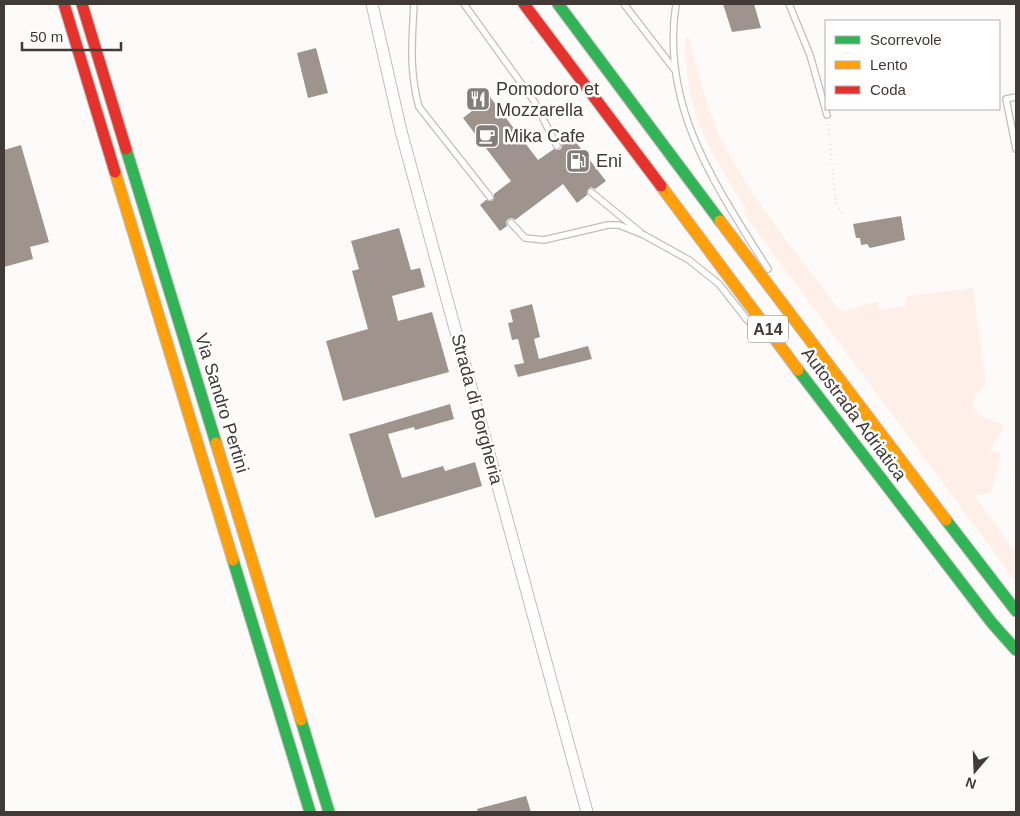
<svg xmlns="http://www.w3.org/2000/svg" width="1020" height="816" font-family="Helvetica,sans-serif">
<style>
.grass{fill:#fef0e8}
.building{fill:#9e948d}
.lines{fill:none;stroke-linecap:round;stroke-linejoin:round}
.lane-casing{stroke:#c2bdbb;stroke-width:8}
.street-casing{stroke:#c2bdbb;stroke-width:13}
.fast-casing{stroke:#c2bdbb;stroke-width:13}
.slow-casing{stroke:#c2bdbb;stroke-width:13}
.jam-casing{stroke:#c2bdbb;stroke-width:13}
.path{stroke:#e3e2e0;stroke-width:2.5;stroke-dasharray:1 4;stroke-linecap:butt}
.lane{stroke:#fffefe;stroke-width:5.5}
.street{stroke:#fffefe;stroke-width:11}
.fast{stroke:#30b455;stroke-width:11}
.slow{stroke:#ff9f0a;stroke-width:11}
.jam{stroke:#e5322d;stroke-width:11}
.labels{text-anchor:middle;stroke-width:5;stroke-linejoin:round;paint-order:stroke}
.shield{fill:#fff;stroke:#7b7572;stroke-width:1}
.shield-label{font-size:16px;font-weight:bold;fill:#423a36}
.poi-label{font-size:18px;fill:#423a36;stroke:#fff;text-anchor:start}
.street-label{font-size:18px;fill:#423a36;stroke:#fff}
</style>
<rect width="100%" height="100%" fill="#fdfbf9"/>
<path class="grass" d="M685 37H689C699 77 709 119 730 156 760 210 804 262 841 312L877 301 879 310 905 306 907 296 973 288 986 384C981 388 976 393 974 400 970 417 993 419 1005 426L993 445 991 451 1000 453V458L991 492 987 494 974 495 1016 553V582L744 214 745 207C726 175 702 142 693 105 687 83 686 60 685 37Z"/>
<g class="building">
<path d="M723 4H754L761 28 732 32Z"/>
<path d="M316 48 328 93 308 98 297 53Z"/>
<path d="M490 97 538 160 554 149 560 150 562 147 561 143 571 136 606 181 595 189 591 187 588 189 587 195 577 203 563 184 515 220 512 218 508 219 506 222 507 226 500 231 480 205 486 200 492 201 494 198V194L511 181 463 118Z"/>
<path d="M21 145 49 242 30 247 33 259 4 267V150Z"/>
<path d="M901 216 905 240 870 248 867 244 861 245 860 238H856L853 224Z"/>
<path d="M399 228 411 270 420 268 425 287 392 296 398 321 432 312 449 372 343 401 326 341 368 329 352 271 359 269 351 241Z"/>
<path d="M532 304 540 337 534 339 539 359 588 346 592 359 518 377 514 365 524 363 518 339 512 340 508 323 513 322 510 310Z"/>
<path d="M450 404 454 419 415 430 414 427 388 434 402 478 443 466 445 471 475 462 482 486 375 518 349 434Z"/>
<path d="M526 796 531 812H478L477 809Z"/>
</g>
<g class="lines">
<defs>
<g id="lane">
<path d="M414 4C412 41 409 71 419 107L490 197"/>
<path d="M464 4 534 101 557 146"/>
<path d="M624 4 674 69"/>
<path d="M676 4C660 107 716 186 768 269"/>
<path d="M789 4 810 55 827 115"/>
<path d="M1016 97 1006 99 1016 149"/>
<path d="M591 192 640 232"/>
<path d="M511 223 525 238 544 240 608 225H619L644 235 689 260 719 284 748 321"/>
</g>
<path id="street" d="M372 4 401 131 587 812"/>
<g id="fast">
<path d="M558 4 720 221"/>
<path d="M126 149 216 443"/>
<path d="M798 370 992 623 1016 650"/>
<path d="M946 520 1016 611"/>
<path d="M233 560 310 812"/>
<path d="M301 720 329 812"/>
</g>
<g id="slow">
<path d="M115 172 233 560"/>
<path d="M661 186 798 370"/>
<path d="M720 221 946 520"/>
<path d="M216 443 301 720"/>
</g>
<g id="jam">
<path d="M64 4 115 172"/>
<path d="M82 4 126 149"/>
<path d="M524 4 661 186"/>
</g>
</defs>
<use href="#lane" class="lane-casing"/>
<use href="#street" class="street-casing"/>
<use href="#fast" class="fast-casing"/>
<use href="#slow" class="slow-casing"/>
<use href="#jam" class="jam-casing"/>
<path class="path" d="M828 124 836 203 842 214"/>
<use href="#lane" class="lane"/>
<use href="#street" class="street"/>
<use href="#fast" class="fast"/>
<use href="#slow" class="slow"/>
<use href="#jam" class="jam"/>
</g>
<defs>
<symbol id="restaurant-square" viewBox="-11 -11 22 22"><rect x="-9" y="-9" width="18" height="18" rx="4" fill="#837e7a" stroke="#fff"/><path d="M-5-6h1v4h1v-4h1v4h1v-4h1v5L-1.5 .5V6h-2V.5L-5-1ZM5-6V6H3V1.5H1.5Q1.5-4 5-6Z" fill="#fff"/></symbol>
<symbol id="cafe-square" viewBox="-11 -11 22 22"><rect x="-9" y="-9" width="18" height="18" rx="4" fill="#837e7a" stroke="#fff"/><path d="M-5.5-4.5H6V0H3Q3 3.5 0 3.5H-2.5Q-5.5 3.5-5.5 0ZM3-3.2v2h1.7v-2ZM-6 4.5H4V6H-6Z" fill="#fff"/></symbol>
<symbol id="fuel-square" viewBox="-11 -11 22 22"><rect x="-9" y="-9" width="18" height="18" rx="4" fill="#837e7a" stroke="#fff"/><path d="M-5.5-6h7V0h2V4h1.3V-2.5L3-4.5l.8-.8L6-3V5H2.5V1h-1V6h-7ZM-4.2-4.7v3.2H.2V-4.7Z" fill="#fff"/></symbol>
</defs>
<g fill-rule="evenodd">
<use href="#restaurant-square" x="464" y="85" width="28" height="28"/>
<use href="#cafe-square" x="473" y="122" width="28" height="28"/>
<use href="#fuel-square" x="564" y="147" width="28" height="28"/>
</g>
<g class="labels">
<rect class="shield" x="748" y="315.5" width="40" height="27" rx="4"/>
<g class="shield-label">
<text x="768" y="335">A14</text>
</g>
<g class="poi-label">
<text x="496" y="95">Pomodoro et<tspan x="496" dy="21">Mozzarella</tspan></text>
<text x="504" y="142">Mika Cafe</text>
<text x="596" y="167">Eni</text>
</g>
<g class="street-label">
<text transform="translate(222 403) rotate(73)" y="6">Via Sandro Pertini</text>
<text transform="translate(477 409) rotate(75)" y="6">Strada di Borgheria</text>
<text transform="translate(854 414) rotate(53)" y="6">Autostrada Adriatica</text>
</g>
</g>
<rect width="1020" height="816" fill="none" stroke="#423a36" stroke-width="10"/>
<rect x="825" y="20" width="175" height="90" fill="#ffffff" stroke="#b3b0af"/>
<rect x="835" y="36" width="25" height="8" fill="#30b455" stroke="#b3b0af"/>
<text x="870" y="45" font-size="15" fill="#423a36">Scorrevole</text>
<rect x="835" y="61" width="25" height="8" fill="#ff9f0a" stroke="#b3b0af"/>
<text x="870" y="70" font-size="15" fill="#423a36">Lento</text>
<rect x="835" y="86" width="25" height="8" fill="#e5322d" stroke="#b3b0af"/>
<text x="870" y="95" font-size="15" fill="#423a36">Coda</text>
<g transform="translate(975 771) rotate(199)" stroke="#ffffff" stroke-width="4" paint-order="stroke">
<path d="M0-4L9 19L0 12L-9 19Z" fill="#423a36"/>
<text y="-8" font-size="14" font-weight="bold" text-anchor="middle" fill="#423a36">N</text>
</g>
<path d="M22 42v8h99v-8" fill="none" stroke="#423a36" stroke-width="2.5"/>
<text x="30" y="42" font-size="15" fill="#423a36" stroke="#ffffff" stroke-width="4" paint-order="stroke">50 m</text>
</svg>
